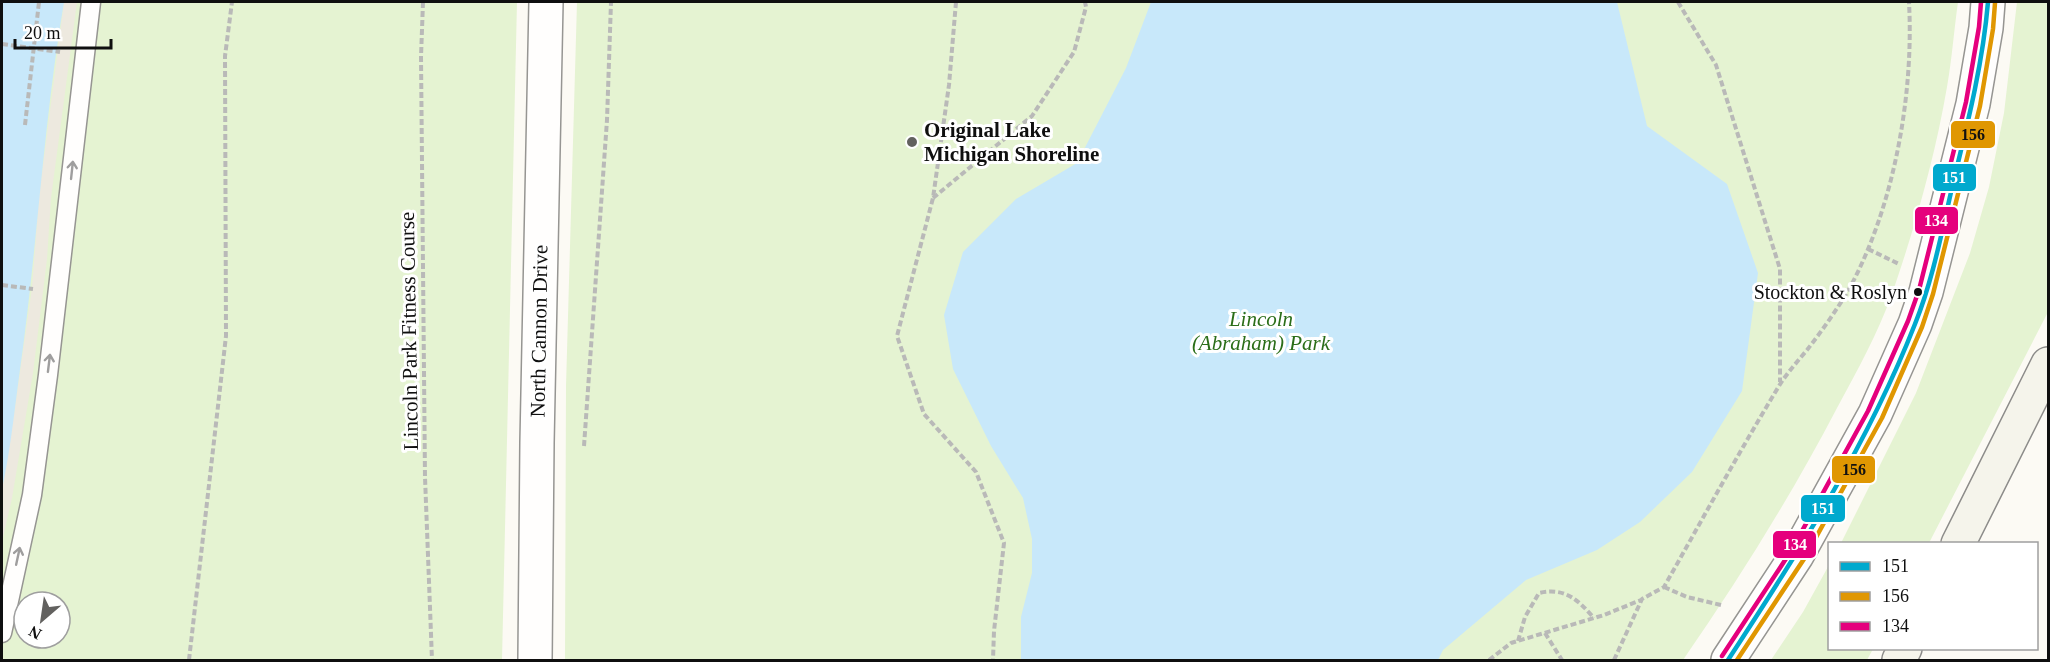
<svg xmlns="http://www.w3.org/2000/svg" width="2050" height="662" font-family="'Times New Roman',serif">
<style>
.green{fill:#e5f3d2;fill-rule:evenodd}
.plaza{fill:#ede9df}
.water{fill:#c8e8fa}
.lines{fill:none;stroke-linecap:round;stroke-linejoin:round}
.lane-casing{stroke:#969592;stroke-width:21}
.street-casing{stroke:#969592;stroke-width:36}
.secondary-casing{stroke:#8c8b89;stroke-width:36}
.path{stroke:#b9b9b8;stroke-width:4;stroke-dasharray:6 3;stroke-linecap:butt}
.lane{stroke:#fffefd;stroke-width:18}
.street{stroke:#fffefd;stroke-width:33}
.secondary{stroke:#f5f4eb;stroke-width:33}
.bus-1-casing{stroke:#fff;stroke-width:9}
.bus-2-casing{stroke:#fff;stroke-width:9}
.bus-3-casing{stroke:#fff;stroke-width:9}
.bus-1{stroke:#00a9ce;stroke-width:4.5}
.bus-2{stroke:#e09702;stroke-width:4.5}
.bus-3{stroke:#e5007d;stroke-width:4.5}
.oneway{stroke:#9f9e9e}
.poi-dot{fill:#62615f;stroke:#fff;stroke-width:2}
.bus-dot{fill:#0f0f0f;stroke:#fff;stroke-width:2}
.labels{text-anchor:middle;stroke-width:6;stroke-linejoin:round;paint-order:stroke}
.bus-label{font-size:20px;fill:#0f0f0f;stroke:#fff;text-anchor:end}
.poi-label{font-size:21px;font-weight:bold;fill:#0f0f0f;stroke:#fff;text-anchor:start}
.park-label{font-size:21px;font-style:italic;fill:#2b6e19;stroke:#fff}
.street-label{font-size:21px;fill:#0f0f0f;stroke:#fff}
.line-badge{stroke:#fff;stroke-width:2}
.badge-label{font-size:16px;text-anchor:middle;font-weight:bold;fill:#fff}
.pale-badge-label{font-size:16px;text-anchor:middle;font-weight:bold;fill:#111}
</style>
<rect width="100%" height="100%" fill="#fcfaf4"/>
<g class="green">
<path d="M2 2H517L502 660H2ZM24 602H60V638H24Z"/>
<path d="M577 2H1958C1954 30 1952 59 1947 87 1935 157 1915 227 1892 294 1878 333 1857 371 1837 408 1791 496 1739 579 1683 660H565L566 386Z"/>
<path d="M2017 2H2048V312L1929 543H1841L1916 393 1970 253 1989 187 2004 113Z"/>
<path d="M1829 565 1830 648 1873 649 1867 660H1771L1803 612Z"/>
</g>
<path class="plaza" d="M64 2H77L51 198 47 259 33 373 12 498 2 542V489L14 414 32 288 39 197Z"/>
<g class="water">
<path d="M2 2H64C43 126 37 252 19 377 14 414 10 453 2 489Z"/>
<path d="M1151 2H1617L1647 126 1727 184 1758 273 1742 391 1692 472 1640 522 1597 550 1526 580 1443 650 1438 660H1021V617L1032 573V539L1023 498 991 446 953 369 944 315 963 252 1016 199 1077 163 1126 68Z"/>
</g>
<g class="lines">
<defs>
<path id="lane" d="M2 633 32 495 48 375 91 2"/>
<g id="street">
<path d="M535 660 537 443 546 2"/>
<path d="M1728 660 1797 555 1875 414 1915 324 1926 292 1973 104 1986 28 1988 2"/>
</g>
<g id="secondary">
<path d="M1958 544 2048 364"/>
<path d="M1899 660 1905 648"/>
</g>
</defs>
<use href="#lane" class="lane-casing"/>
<use href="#street" class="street-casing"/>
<use href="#secondary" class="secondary-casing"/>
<g class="path">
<path d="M423 2 421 57 425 477 432 660"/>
<path d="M956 2 949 85 933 198 897 336 924 414 976 472 1004 543 994 631 993 660"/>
<path d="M1678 2 1716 65 1780 269V382"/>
<path d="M2 44 60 52"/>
<path d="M25 125 39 2"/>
<path d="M933 198 1032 116 1074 52 1086 7 1085 2"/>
<path d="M1868 249 1899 264"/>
<path d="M2 285 33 289"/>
<path d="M584 446 607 120 611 2"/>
<path d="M1664 587 1687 597 1721 605"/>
<path d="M1545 633 1562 660"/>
<path d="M1518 641 1525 617 1539 593C1565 587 1578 600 1594 618"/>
<path d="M189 660 226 336 225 56 232 2"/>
<path d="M1489 660 1511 643 1604 615 1641 600"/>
<path d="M1614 660 1642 599 1664 587C1702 520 1739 452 1779 386 1787 373 1797 362 1807 350 1821 332 1836 311 1848 291 1894 208 1914 95 1909 2"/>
</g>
<use href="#lane" class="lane"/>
<use href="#street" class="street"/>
<use href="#secondary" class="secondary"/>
<defs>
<path id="bus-1" d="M1728 660C1798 553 1868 444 1915 324 1934 277 1943 225 1955 175 1969 118 1983 61 1988 2"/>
<path id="bus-2" d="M1737 660 1804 559 1882 418 1922 327 1933 294 1980 106 1993 29 1995 3"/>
<path id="bus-3" d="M1722 656 1791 551 1868 411 1908 321 1919 290 1966 102 1979 27 1981 2"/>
</defs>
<use href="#bus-1" class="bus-1-casing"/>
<use href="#bus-2" class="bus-2-casing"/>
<use href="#bus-3" class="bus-3-casing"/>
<use href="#bus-1" class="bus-1"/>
<use href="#bus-2" class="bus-2"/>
<use href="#bus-3" class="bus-3"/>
</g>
<defs><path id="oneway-shaft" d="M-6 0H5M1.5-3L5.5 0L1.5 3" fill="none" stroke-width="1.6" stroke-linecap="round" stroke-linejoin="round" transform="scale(1.5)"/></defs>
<g class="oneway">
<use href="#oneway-shaft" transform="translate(72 170) rotate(-84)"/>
<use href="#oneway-shaft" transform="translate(49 363) rotate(-83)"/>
<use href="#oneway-shaft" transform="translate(18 556) rotate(-78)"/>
</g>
<circle class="poi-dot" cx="912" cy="142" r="6"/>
<circle class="bus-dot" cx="1918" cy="292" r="5"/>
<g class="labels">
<g class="bus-label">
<text x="1907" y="299">Stockton &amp; Roslyn</text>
</g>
<g class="poi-label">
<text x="924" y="137">Original Lake<tspan x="924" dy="24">Michigan Shoreline</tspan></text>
</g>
<g class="park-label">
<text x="1261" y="326">Lincoln<tspan x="1261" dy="24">(Abraham) Park</tspan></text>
</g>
<g class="street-label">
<text transform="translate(409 331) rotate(-91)" y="7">Lincoln Park Fitness Course</text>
<text transform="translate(539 331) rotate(-89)" y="7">North Cannon Drive</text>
</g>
</g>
<g class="line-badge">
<rect x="1950" y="120" width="46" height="29" rx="6" fill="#e09702"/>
<rect x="1932" y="163" width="45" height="29" rx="6" fill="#00a9ce"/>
<rect x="1914" y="206" width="45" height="29" rx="6" fill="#e5007d"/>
<rect x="1831" y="455" width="45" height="29" rx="6" fill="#e09702"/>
<rect x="1800" y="494" width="46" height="29" rx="6" fill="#00a9ce"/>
<rect x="1772" y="530" width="45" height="29" rx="6" fill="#e5007d"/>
</g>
<g class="badge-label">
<text x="1954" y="183">151</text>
<text x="1936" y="226">134</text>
<text x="1823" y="514">151</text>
<text x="1795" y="550">134</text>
</g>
<g class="pale-badge-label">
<text x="1973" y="140">156</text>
<text x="1854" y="475">156</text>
</g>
<rect width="2050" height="662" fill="none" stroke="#0f0f0f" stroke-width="6"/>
<rect x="1828" y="542" width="210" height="108" fill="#ffffff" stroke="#9f9f9f" stroke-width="1.5"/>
<rect x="1840" y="562" width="30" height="9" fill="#00a9ce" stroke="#9f9f9f" stroke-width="1.5"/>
<text x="1882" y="572" font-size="18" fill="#0f0f0f">151</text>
<rect x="1840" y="592" width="30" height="9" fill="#e09702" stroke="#9f9f9f" stroke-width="1.5"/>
<text x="1882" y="602" font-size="18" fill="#0f0f0f">156</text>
<rect x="1840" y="622" width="30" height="9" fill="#e5007d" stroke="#9f9f9f" stroke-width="1.5"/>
<text x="1882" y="632" font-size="18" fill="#0f0f0f">134</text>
<g transform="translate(42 620) rotate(209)"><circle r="28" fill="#ffffff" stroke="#9f9f9f" stroke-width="1.5"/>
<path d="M0-4.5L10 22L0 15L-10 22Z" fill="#62615f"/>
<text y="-9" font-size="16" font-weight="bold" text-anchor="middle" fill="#0f0f0f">N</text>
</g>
<path d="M15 39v9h96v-9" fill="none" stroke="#0f0f0f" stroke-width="3"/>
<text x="24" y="39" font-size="18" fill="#0f0f0f" stroke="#ffffff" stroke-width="4.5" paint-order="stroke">20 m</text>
</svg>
